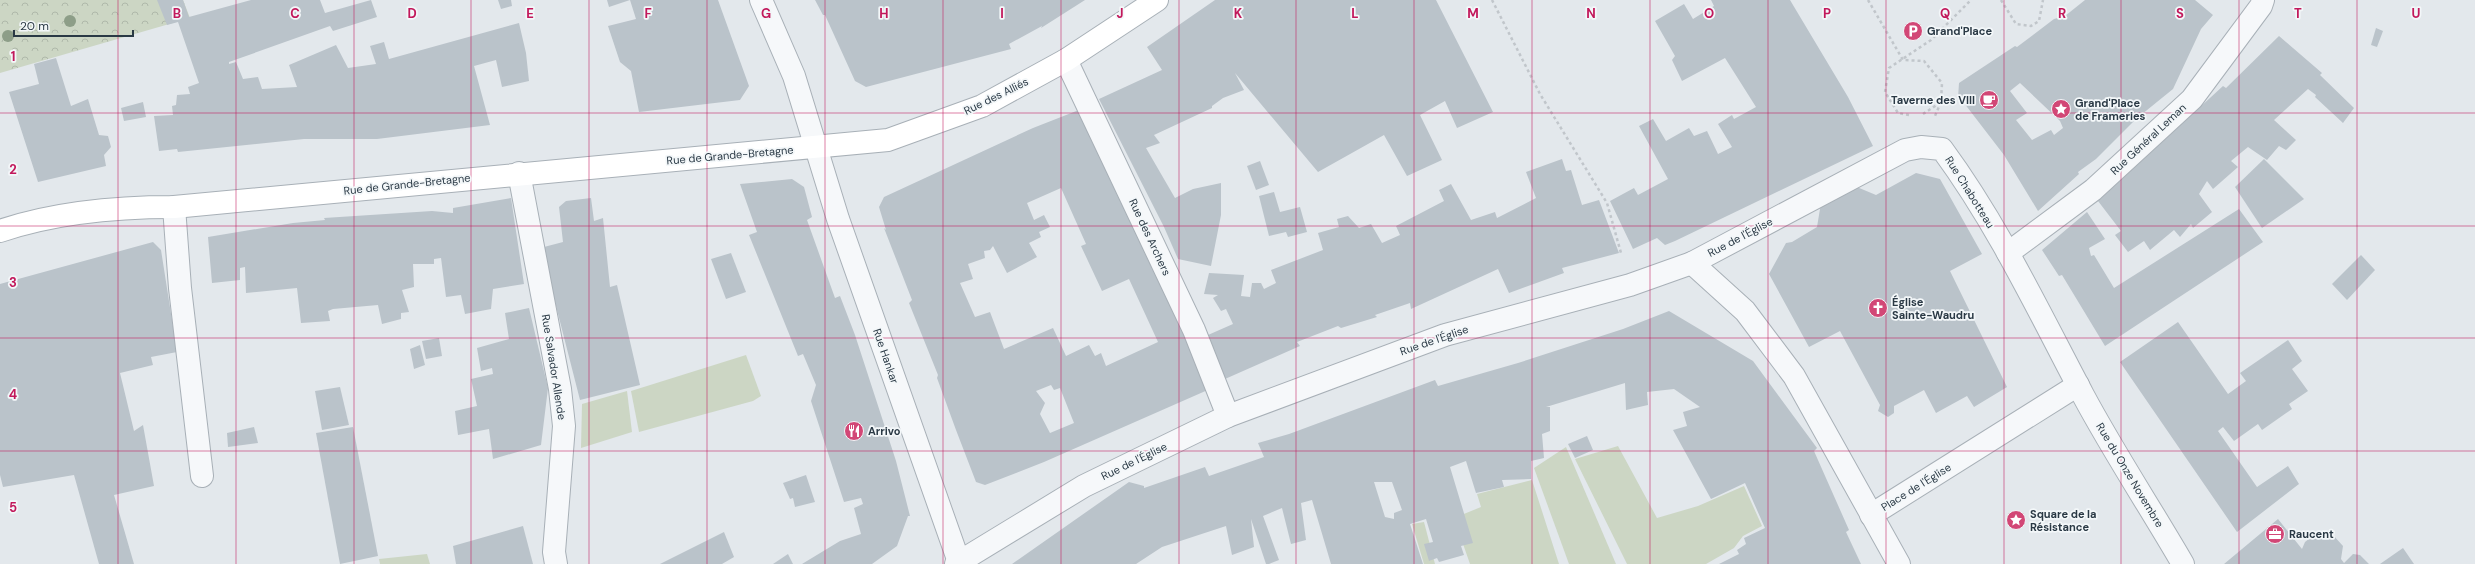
<svg xmlns="http://www.w3.org/2000/svg" width="2475" height="564" font-family="'DM Sans',sans-serif">
<style>
.green{fill:#ccd6c4}
.park{fill:url(#park-crowns)}
.building{fill:#bac3ca;fill-rule:evenodd}
.lines{fill:none;stroke-linecap:round;stroke-linejoin:round}
.service-casing{stroke:#a8b0b7;stroke-width:24}
.minor-casing{stroke:#a8b0b7;stroke-width:24}
.secondary-casing{stroke:#a8b0b7;stroke-width:24}
.path{stroke:#c1c6cb;stroke-width:2.5;stroke-dasharray:3 3;stroke-linecap:butt}
.service{stroke:#f6f8fa;stroke-width:22}
.minor{stroke:#f6f8fa;stroke-width:22}
.secondary{stroke:#fff;stroke-width:22}
.tree{fill:#8d9e88}
.grid{fill:none;stroke:#c2185b;stroke-width:1;stroke-opacity:0.55}
.labels{text-anchor:middle;stroke-width:3.5;stroke-linejoin:round;paint-order:stroke}
.poi-label{font-size:11px;font-weight:bold;fill:#2a3945;stroke:#f3f7f9;text-anchor:start}
.street-label{font-size:11px;fill:#2a3945;stroke:#f3f7f9}
.grid-label{font-size:13px;text-anchor:middle;font-weight:bold;fill:#c2185b;stroke:#f3f7f9;stroke-width:3.5;stroke-linejoin:round;paint-order:stroke}
</style>
<defs>
<pattern id="park-crowns" width="20" height="18" patternUnits="userSpaceOnUse"><rect width="20" height="18" fill="#ccd6c4"/><path d="M2 6a3 3 0 1 1 6 0M12 15a3 3 0 1 1 6 0" fill="none" stroke="#afb8aa"/></pattern>
</defs>
<rect width="100%" height="100%" fill="#e3e8ec"/>
<g class="green">
<path d="M746 355 761 396 753 401 639 432 631 391Z"/>
<path d="M627 391 632 432 581 448 582 404Z"/>
<path d="M1618 446 1657 518 1698 506 1744 486 1762 526 1743 536 1734 548 1706 564H1627L1575 459Z"/>
<path d="M1566 447 1616 564H1569L1534 468Z"/>
<path d="M1532 480 1559 564H1470L1454 518 1481 507 1477 494Z"/>
<path d="M1424 522 1435 564H1424L1412 524Z"/>
<path d="M427 554 430 564H380L379 559Z"/>
</g>
<path class="park" d="M0 0H183L190 18 0 73Z"/>
<g class="building">
<path d="M157 0H183L189 17 251 0H320L325 13 371 0 377 17 333 31 330 26 229 62V64L236 62 243 79 258 77 262 89 297 87 289 65 336 45 348 68 376 64 370 46 384 42 389 59 519 23 526 53 529 81 502 87 496 60 474 66 490 125 377 139H304L178 152 177 149 159 151 154 116 173 115 172 106 176 105 177 95 190 94 188 87 199 83 178 22 167 25Z"/>
<path d="M498 0H511L512 6 501 9Z"/>
<path d="M607 0H718L749 86 740 100 639 112 631 71 620 62 608 26 636 19 630 0 609 7Z"/>
<path d="M815 0H1085L1041 28 1042 26 1009 44 1011 49 866 87 855 81 825 15H823Z"/>
<path d="M1215 0H1436L1493 112 1457 128 1445 101 1420 115 1442 160 1407 176 1384 135 1318 172 1235 73 1244 90 1223 98 1212 106V108L1154 135 1160 143 1146 148 1175 198 1193 189 1221 183V215L1211 266 1178 259 1164 227 1099 99 1162 70 1147 47Z"/>
<path d="M1711 0H1790L1848 97 1873 146 1675 241 1665 245 1657 238 1633 249 1610 201 1634 188 1638 195 1668 179 1639 126 1653 119 1666 141 1689 128 1694 136 1707 131 1718 154 1732 147 1718 124 1732 115 1734 119 1756 107 1725 58 1682 81 1672 60 1675 56 1655 21 1684 4 1693 19 1714 6Z"/>
<path d="M2085 0H2195L2213 15 2201 29 2173 89 2136 119 2096 159 2078 172 2079 174 2038 211 2004 155 1964 103 1958 98 1959 83 2015 46 2017 47 2054 19 2065 16ZM2020 83 2060 121 2063 128 2054 135 2051 130 2032 140 2016 120 2027 113 2010 91Z"/>
<path d="M2376 28 2383 31 2377 47 2371 45Z"/>
<path d="M2279 36 2322 73 2320 75 2354 108 2343 123 2315 97 2316 95 2308 89 2274 120 2296 140 2286 150 2279 146 2267 160 2248 147 2231 161 2238 167 2213 189 2207 181 2199 194 2212 212 2193 228 2191 224 2180 237 2174 230 2150 250 2144 241 2128 252 2115 235 2121 231 2098 201 2223 86 2226 88Z"/>
<path d="M56 58 71 106 88 99 99 135 108 136 111 147 104 155 106 166 38 182 9 92 39 84 34 64Z"/>
<path d="M143 102 146 117 124 121 121 108Z"/>
<path d="M1084 108 1210 389 1044 462 985 485 976 482 956 430 937 378 938 375 909 303 912 300 884 228 886 230 879 207 884 197 1033 128ZM1061 188 1086 244 1081 246 1102 291 1129 279 1158 342 1106 366 1101 353 1095 356 1089 345 1066 356 1053 328 1004 349 990 312 975 317 960 283 973 279 968 264 985 258 984 251 990 250 993 246 1007 273 1037 257 1029 243 1041 237 1039 232 1050 227 1044 215 1034 220 1027 203ZM1051 385 1054 390 1060 388 1074 423 1050 433 1040 414 1045 403 1036 391Z"/>
<path d="M1562 159 1566 171 1571 170 1582 205 1599 200 1619 253 1562 268 1564 273 1509 293 1498 269 1411 309 1410 303 1375 315 1377 317 1341 328 1338 326 1297 342 1300 346 1225 379 1208 335 1233 324 1226 309 1221 311 1213 298 1218 295 1204 294 1209 273 1244 275 1241 296 1250 297 1252 283H1261L1264 289 1276 283 1271 270 1323 250 1318 233 1339 227 1337 219 1348 216 1359 228 1371 224 1382 243 1400 235 1396 226 1444 201 1439 190 1451 184 1471 220 1495 212 1497 218 1536 198 1526 172Z"/>
<path d="M2264 159 2304 199 2262 228 2235 187Z"/>
<path d="M1260 161 1269 185 1256 190 1247 166Z"/>
<path d="M1916 173 1940 179 1982 254 1950 271 2007 387 1974 407 1967 396 1936 413 1924 390 1894 406V413L1888 417 1878 411 1880 405 1840 331 1809 347 1769 274 1786 243 1792 242 1817 227 1821 203 1852 185 1876 195Z"/>
<path d="M792 179 804 187 812 217 807 220 835 298 840 296 855 335 896 461 910 516H908L897 546 872 564H802L840 541 861 534 854 508 863 504 861 498 844 502 811 401 816 385 803 354 798 356 749 235 757 232 740 184Z"/>
<path d="M1274 192 1280 212 1300 207 1307 232 1288 237 1286 232 1269 236 1259 196Z"/>
<path d="M511 198 524 284 493 289 491 309 465 314 461 295 446 297 441 258 434 259V264H413L414 287 402 290 409 312 401 313V319L382 324 378 305 333 309 328 311 330 321 301 323 297 288 246 293 245 267 240 268V280L212 283 208 237 293 223 325 220 324 218 432 211 453 213V208Z"/>
<path d="M591 198 594 221 603 218 610 287 617 285 640 385 580 400 555 302 544 247 563 242 559 207 566 201Z"/>
<path d="M2239 209 2263 242 2105 346 2062 275 2059 276 2042 250 2087 212 2105 239 2089 248 2091 256 2094 255 2114 288Z"/>
<path d="M153 242 161 250 177 352 151 357 153 365 120 373 134 431 143 425 154 486 114 495 134 564H99L74 475 3 487 0 475V284Z"/>
<path d="M731 253 746 292 726 299 711 259Z"/>
<path d="M2361 255 2375 270 2347 300 2332 284Z"/>
<path d="M529 308 548 388 541 445 493 459 489 429 458 435 455 411 477 406 471 379 493 374 492 368 481 371 477 348 509 339 505 313Z"/>
<path d="M1669 311 1753 361 1817 448 1814 451 1849 530 1846 532 1861 564H1719L1739 554 1737 550 1746 544 1744 538 1765 528 1745 483 1711 499 1673 430 1687 426 1683 412 1700 407 1674 389 1647 392 1648 405 1626 410 1625 383 1546 407H1550V431L1542 434 1544 458 1531 461V479L1502 480 1504 487 1476 493 1466 461 1450 467 1473 543 1461 546 1464 555 1439 562 1437 558 1429 561 1424 544 1433 542 1426 519 1410 524 1423 564H1331L1312 500 1301 503 1306 540 1291 544 1282 508 1263 516 1279 560 1269 564H1266L1251 519 1254 547 1232 555 1226 526 1162 547 1136 564H1012L1129 482 1144 486V488L1205 467 1209 476 1264 457 1258 443 1289 434 1435 380 1438 386 1518 363 1623 329ZM1374 482H1392L1402 510 1394 513V519L1385 517Z"/>
<path d="M2178 322 2228 394 2246 381 2240 373 2288 340 2302 361 2292 369 2308 391 2289 404 2292 409 2262 430 2258 424 2234 441 2223 427 2218 431 2257 487 2288 466 2299 484 2237 532 2120 362Z"/>
<path d="M439 338 442 356 426 359 422 341Z"/>
<path d="M420 345 425 365 414 369 410 349Z"/>
<path d="M340 387 349 425 322 430 315 391Z"/>
<path d="M254 427 258 443 228 447 227 433Z"/>
<path d="M353 427 378 556 340 564 316 433Z"/>
<path d="M1587 436 1593 450 1575 458 1568 444Z"/>
<path d="M806 475 815 502 795 507 793 498 790 499 783 483Z"/>
<path d="M2278 519 2302 549 2305 542 2315 534 2323 532 2333 535 2343 546 2341 559 2344 563 2353 554 2360 555 2369 564H2224Z"/>
<path d="M523 526 533 564H456L453 546Z"/>
<path d="M724 532 734 557 722 564H660Z"/>
<path d="M2403 548 2414 564H2380Z"/>
<path d="M788 554 793 564H773Z"/>
</g>
<g class="lines">
<defs>
<path id="service" d="M174 207 180 288 202 476"/>
<g id="minor">
<path d="M761 0 794 76 838 219 959 562"/>
<path d="M1066 60 1194 330 1228 416"/>
<path d="M519 173 560 389 564 426 554 552 556 564"/>
<path d="M2008 253 2093 190 2192 99 2261 6 2263 0"/>
<path d="M1692 263 1745 311 1794 376 1899 564"/>
<path d="M1871 515 2078 385"/>
<path d="M956 564 1084 486 1228 416 1445 335 1630 285 1692 263 1905 150 1921 147 1942 149C1998 225 2039 312 2083 395 2114 453 2150 507 2183 564"/>
</g>
<path id="secondary" d="M0 231C56 212 115 207 174 207L888 140 982 106 1066 60 1157 0"/>
</defs>
<use href="#service" class="service-casing"/>
<use href="#minor" class="minor-casing"/>
<use href="#secondary" class="secondary-casing"/>
<g class="path">
<path d="M1492 0 1540 94 1607 203 1621 253"/>
<path d="M1868 0 1903 60 1924 61 1942 83 1941 102 1935 116"/>
<path d="M2001 0 2016 24 2031 26 2039 21 2043 0"/>
<path d="M1923 114 1941 102"/>
<path d="M1909 115 1898 113 1885 92 1889 68 1931 40 1971 0"/>
</g>
<use href="#service" class="service"/>
<use href="#minor" class="minor"/>
<use href="#secondary" class="secondary"/>
</g>
<g class="tree">
<circle cx="70" cy="21" r="6"/>
<circle cx="8" cy="36" r="6"/>
</g>
<path class="grid" d="M118 0V564M236 0V564M354 0V564M471 0V564M589 0V564M707 0V564M825 0V564M943 0V564M1061 0V564M1179 0V564M1296 0V564M1414 0V564M1532 0V564M1650 0V564M1768 0V564M1886 0V564M2004 0V564M2121 0V564M2239 0V564M2357 0V564M0 113H2475M0 226H2475M0 338H2475M0 451H2475"/>
<defs>
<symbol id="parking-disc" viewBox="-11 -11 22 22"><circle r="9.5" fill="#d24776" stroke="#f3f7f9"/><path d="M-3.5-5.5H1a3.5 3.5 0 0 1 0 7H-1V5.5H-3.5ZM-1-3.4V-.6H.8a1.4 1.4 0 0 0 0-2.8Z" fill="#fff"/></symbol>
<symbol id="cafe-disc" viewBox="-11 -11 22 22"><circle r="9.5" fill="#d24776" stroke="#f3f7f9"/><path d="M-5.5-4.5H6V0H3Q3 3.5 0 3.5H-2.5Q-5.5 3.5-5.5 0ZM3-3.2v2h1.7v-2ZM-6 4.5H4V6H-6Z" fill="#fff"/></symbol>
<symbol id="sight-disc" viewBox="-11 -11 22 22"><circle r="9.5" fill="#d24776" stroke="#f3f7f9"/><path d="M0-6L1.8-2.2L6-1.7L2.9 1.2L3.7 5.4L0 3.3L-3.7 5.4L-2.9 1.2L-6-1.7L-1.8-2.2Z" fill="#fff"/></symbol>
<symbol id="church-disc" viewBox="-11 -11 22 22"><circle r="9.5" fill="#d24776" stroke="#f3f7f9"/><path d="M-1.2-6h2.4v3.5h3.3v2.4h-3.3V6h-2.4V-.1h-3.3v-2.4h3.3Z" fill="#fff"/></symbol>
<symbol id="restaurant-disc" viewBox="-11 -11 22 22"><circle r="9.5" fill="#d24776" stroke="#f3f7f9"/><path d="M-5-6h1v4h1v-4h1v4h1v-4h1v5L-1.5 .5V6h-2V.5L-5-1ZM5-6V6H3V1.5H1.5Q1.5-4 5-6Z" fill="#fff"/></symbol>
<symbol id="office-disc" viewBox="-11 -11 22 22"><circle r="9.5" fill="#d24776" stroke="#f3f7f9"/><path d="M-6-3h4V-5.5h4V-3h4V5H-6ZM-1-4.5V-3h2v-1.5ZM-6 0V1H6V0Z" fill="#fff"/></symbol>
</defs>
<g fill-rule="evenodd">
<use href="#parking-disc" x="1902" y="20" width="22" height="22"/>
<use href="#cafe-disc" x="1978" y="89" width="22" height="22"/>
<use href="#sight-disc" x="2050" y="98" width="22" height="22"/>
<use href="#church-disc" x="1867" y="297" width="22" height="22"/>
<use href="#restaurant-disc" x="843" y="420" width="22" height="22"/>
<use href="#sight-disc" x="2005" y="509" width="22" height="22"/>
<use href="#office-disc" x="2264" y="523" width="22" height="22"/>
</g>
<g class="labels">
<g class="poi-label">
<text x="1927" y="35">Grand'Place</text>
<text x="1975" y="104" text-anchor="end">Taverne des VIII</text>
<text x="2075" y="107">Grand'Place<tspan x="2075" dy="13">de Frameries</tspan></text>
<text x="1892" y="306">Église<tspan x="1892" dy="13">Sainte-Waudru</tspan></text>
<text x="868" y="435">Arrivo</text>
<text x="2030" y="518">Square de la<tspan x="2030" dy="13">Résistance</tspan></text>
<text x="2289" y="538">Raucent</text>
</g>
<g class="street-label">
<text transform="translate(996 96) rotate(-26)" y="4">Rue des Alliés</text>
<text transform="translate(2148 139) rotate(-43)" y="4">Rue Général Leman</text>
<text transform="translate(730 155) rotate(-5)" y="4">Rue de Grande-Bretagne</text>
<text transform="translate(407 184) rotate(-6)" y="4">Rue de Grande-Bretagne</text>
<text transform="translate(1970 192) rotate(58)" y="4">Rue Chabotteau</text>
<text transform="translate(1150 237) rotate(65)" y="4">Rue des Archers</text>
<text transform="translate(1740 237) rotate(-28)" y="4">Rue de l'Église</text>
<text transform="translate(1434 340) rotate(-19)" y="4">Rue de l'Église</text>
<text transform="translate(886 356) rotate(71)" y="4">Rue Hankar</text>
<text transform="translate(554 367) rotate(81)" y="4">Rue Salvador Allende</text>
<text transform="translate(1134 461) rotate(-26)" y="4">Rue de l'Église</text>
<text transform="translate(2130 475) rotate(59)" y="4">Rue du Onze Novembre</text>
<text transform="translate(1916 487) rotate(-32)" y="4">Place de l'Église</text>
</g>
</g>
<g class="grid-label">
<text x="177" y="18">B</text>
<text x="295" y="18">C</text>
<text x="412" y="18">D</text>
<text x="530" y="18">E</text>
<text x="648" y="18">F</text>
<text x="766" y="18">G</text>
<text x="884" y="18">H</text>
<text x="1002" y="18">I</text>
<text x="1120" y="18">J</text>
<text x="1238" y="18">K</text>
<text x="1355" y="18">L</text>
<text x="1473" y="18">M</text>
<text x="1591" y="18">N</text>
<text x="1709" y="18">O</text>
<text x="1827" y="18">P</text>
<text x="1945" y="18">Q</text>
<text x="2062" y="18">R</text>
<text x="2180" y="18">S</text>
<text x="2298" y="18">T</text>
<text x="2416" y="18">U</text>
<text x="13" y="61">1</text>
<text x="13" y="174">2</text>
<text x="13" y="287">3</text>
<text x="13" y="399">4</text>
<text x="13" y="512">5</text>
</g>
<path d="M14 30v6h119v-6" fill="none" stroke="#2a3945" stroke-width="2"/>
<text x="20" y="30" font-size="12" fill="#2a3945" stroke="#f3f7f9" stroke-width="3" paint-order="stroke">20 m</text>
</svg>
